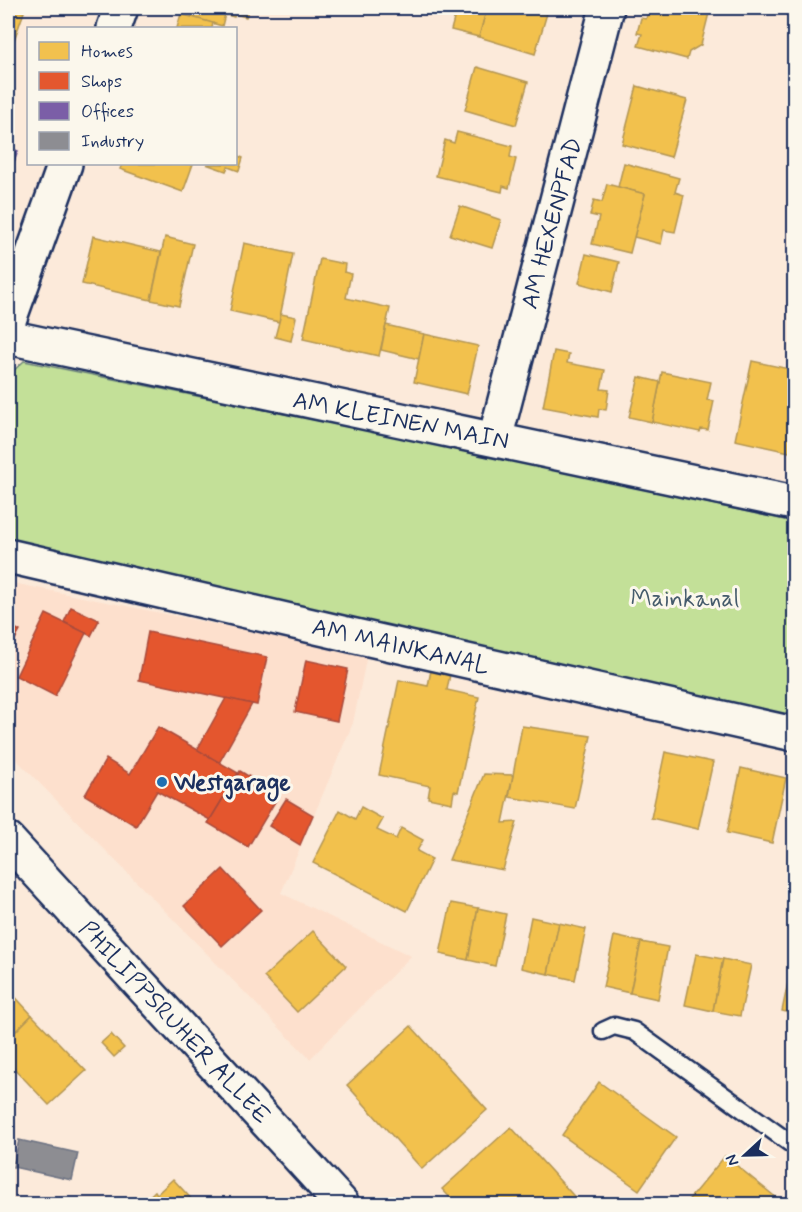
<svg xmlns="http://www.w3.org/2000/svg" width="802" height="1212" font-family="Mynerve,sans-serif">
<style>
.built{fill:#fde0cd}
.green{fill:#c3e098;stroke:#6f887b;stroke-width:1.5}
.homes{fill:#f2c14e;stroke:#b29553;stroke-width:1.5}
.shops{fill:#e4572e;stroke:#a84b3c;stroke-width:1.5}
.offices{fill:#7b5ea7;stroke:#5e5091;stroke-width:1.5}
.industry{fill:#8d8d92;stroke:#6b7182;stroke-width:1.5}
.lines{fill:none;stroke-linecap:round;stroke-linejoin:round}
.lane-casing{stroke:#1b2f5e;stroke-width:21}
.street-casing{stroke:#1b2f5e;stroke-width:38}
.secondary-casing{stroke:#1b2f5e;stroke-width:38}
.lane{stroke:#fbf7ec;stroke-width:16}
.street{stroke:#fbf7ec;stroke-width:33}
.secondary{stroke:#fbf7ec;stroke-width:33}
.poi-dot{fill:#1f6fb2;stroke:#fbf7ec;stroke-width:2}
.labels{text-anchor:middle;stroke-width:6;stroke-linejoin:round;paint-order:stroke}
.street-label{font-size:24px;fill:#1b2f5e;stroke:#fbf7ec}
.park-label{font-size:24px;fill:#455b6c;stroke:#fbf7ec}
.poi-label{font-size:24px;font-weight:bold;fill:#1b2f5e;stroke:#fbf7ec;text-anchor:start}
</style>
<rect width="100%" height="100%" fill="#fceada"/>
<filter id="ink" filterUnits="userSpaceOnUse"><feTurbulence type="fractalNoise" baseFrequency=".0167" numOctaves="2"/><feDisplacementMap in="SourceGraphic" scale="12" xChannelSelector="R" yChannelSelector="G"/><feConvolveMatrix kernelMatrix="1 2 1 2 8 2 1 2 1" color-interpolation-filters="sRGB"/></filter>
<g filter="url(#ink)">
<path class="built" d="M8 582 367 655 353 723 281 893 411 956 310 1059 8 751Z"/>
<path class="green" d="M24 361 483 454 794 522V723L8 548V381L11 373Z"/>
<g class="homes">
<path d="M8 8 24 12 8 57Z"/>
<path d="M194 8H203L225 14 222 26 191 17Z"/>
<path d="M203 8H249L246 17 235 14 234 17Z"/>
<path d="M457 8H487L479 37 451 30Z"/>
<path d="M487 8H539L548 10 535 54 479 37Z"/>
<path d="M649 8H688L709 13 701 45 689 52 687 59 638 46 642 34 637 33 641 18 646 19Z"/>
<path d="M688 8H711L709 13Z"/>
<path d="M181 14 213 23 212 28H177Z"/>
<path d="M477 67 528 82 516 125 465 110Z"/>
<path d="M637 86 687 100 671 157 622 144Z"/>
<path d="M457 132 512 146 510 157 516 159 509 188 503 186 502 192 436 176 445 140 454 143Z"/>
<path d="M236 155 243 158 239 171 228 167 226 171 206 164H236Z"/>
<path d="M624 163 679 178 675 192 684 195 675 232 664 230 661 244 634 237 645 194 618 187Z"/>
<path d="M122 164H193L183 192 120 169Z"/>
<path d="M607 184 645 194 630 253 592 244 599 217 590 215 594 200 602 202Z"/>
<path d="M460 206 501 220 492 248 450 235Z"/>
<path d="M93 236 161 252 151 300 82 284Z"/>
<path d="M165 237 193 244 179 306 151 300Z"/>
<path d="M244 243 293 254 279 322 230 311Z"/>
<path d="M586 254 619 262 612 292 579 283Z"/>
<path d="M320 259 345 264 344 272 351 274 346 298 390 308 379 356 303 339Z"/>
<path d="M281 314 296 317 291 341 275 337Z"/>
<path d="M386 325 424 334 419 359 381 350Z"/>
<path d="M424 334 478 346 467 394 414 382Z"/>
<path d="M554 351 569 354 567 363 605 370 601 389 609 390 606 410 599 409 598 417 543 407Z"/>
<path d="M752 361 794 370 792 381 794 382V453L735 440Z"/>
<path d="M662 372 711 382 707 400 714 401 708 430 701 429 700 432 652 422Z"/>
<path d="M639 377 660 382 652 422 629 417Z"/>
<path d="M431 670 450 674 447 690 479 697 458 792 454 791 452 803 428 798 430 786 379 775 399 680 428 686Z"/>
<path d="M522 726 591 736 575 809 509 797Z"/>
<path d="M665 752 713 762 698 829 651 818Z"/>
<path d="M741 768 786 778 772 843 727 833Z"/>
<path d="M484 774 513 775 503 823 517 822 503 870 449 860Z"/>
<path d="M361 807 383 819 377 830 396 839 401 828 423 840 417 851 432 859 407 911 313 863 340 810 355 819Z"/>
<path d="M451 903 478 908 468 960 440 954Z"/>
<path d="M478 908 506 914 495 966 468 960Z"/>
<path d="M531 917 559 923 548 974 521 968Z"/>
<path d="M559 923 586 929 575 980 548 974Z"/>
<path d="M313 931 346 966 297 1012 264 977Z"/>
<path d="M614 936 641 942 630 993 603 987Z"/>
<path d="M641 942 668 947 658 999 630 993Z"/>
<path d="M696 954 723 959 713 1011 685 1005Z"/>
<path d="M794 954V1025L788 1024 790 1013 782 1011Z"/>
<path d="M723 959 751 965 740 1016 713 1011Z"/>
<path d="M8 989 32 1015 8 1039Z"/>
<path d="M32 1015 86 1071 49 1105 8 1062V1039Z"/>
<path d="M411 1026 487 1110 422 1169 347 1085Z"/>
<path d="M111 1034 124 1048 114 1057 101 1043Z"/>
<path d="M599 1082 676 1137 639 1190 562 1135Z"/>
<path d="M511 1127 581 1204H456L442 1189Z"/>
<path d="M725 1156 784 1204H685Z"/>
<path d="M173 1179 196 1204H143L142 1203 155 1191 157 1194Z"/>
</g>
<g class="shops">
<path d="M71 607 99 620 91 636 64 622Z"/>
<path d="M46 614 86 633 55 696 16 676Z"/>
<path d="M8 624 20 631 13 643 8 640Z"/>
<path d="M148 632 267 657 257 705 139 680Z"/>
<path d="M306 660 348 669 337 721 295 712Z"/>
<path d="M226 698 252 704 219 763 197 750Z"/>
<path d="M158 727 238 773 210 820 157 791 136 826 85 795 106 759 130 774Z"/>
<path d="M240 771 279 795 248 847 208 823Z"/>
<path d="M286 799 313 815 300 845 269 826Z"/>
<path d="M223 869 261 910 222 946 184 906Z"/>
</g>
<path class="offices" d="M8 147 18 151 8 179Z"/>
<path class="industry" d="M19 1140 78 1153 72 1180 13 1167Z"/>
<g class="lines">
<defs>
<path id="lane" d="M603 1031 614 1026 634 1031 794 1146"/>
<g id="street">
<path d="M114 28 121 8"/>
<path d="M8 323 65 164"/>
<path d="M8 337C270 393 532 447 794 503"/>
<path d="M495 439 607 8"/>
<path d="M8 556 351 635 794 734"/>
</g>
<path id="secondary" d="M8 840 342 1204"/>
</defs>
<use href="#lane" class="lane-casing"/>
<use href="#street" class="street-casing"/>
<use href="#secondary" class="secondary-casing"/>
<use href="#lane" class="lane"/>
<use href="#street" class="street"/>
<use href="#secondary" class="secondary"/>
</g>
</g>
<circle class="poi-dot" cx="162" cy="782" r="6"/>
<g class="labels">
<g class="street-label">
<text transform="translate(551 223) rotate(-75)" y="8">AM HEXENPFAD</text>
<text transform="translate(401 420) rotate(11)" y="8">AM KLEINEN MAIN</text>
<text transform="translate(401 646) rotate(13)" y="8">AM MAINKANAL</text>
<text transform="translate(175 1022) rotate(47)" y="8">PHILIPPSRUHER ALLEE</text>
</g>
<g class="park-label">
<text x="685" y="606">Mainkanal</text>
</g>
<g class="poi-label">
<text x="174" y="790">Westgarage</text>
</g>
</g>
<rect width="802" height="1212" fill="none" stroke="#fbf7ec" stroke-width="30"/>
<rect x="15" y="15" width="772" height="1182" fill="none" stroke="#1b2f5e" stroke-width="2" filter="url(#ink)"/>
<rect x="27" y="27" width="210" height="138" fill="#fbf7ec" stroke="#a1a7b3" stroke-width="1.5"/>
<rect x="39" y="42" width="30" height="18" fill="#f2c14e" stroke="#a1a7b3" stroke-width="1.5"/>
<text x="81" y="57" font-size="18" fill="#1b2f5e">Homes</text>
<rect x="39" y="72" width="30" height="18" fill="#e4572e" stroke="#a1a7b3" stroke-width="1.5"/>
<text x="81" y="87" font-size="18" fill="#1b2f5e">Shops</text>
<rect x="39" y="102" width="30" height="18" fill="#7b5ea7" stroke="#a1a7b3" stroke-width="1.5"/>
<text x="81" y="117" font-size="18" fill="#1b2f5e">Offices</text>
<rect x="39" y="132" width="30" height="18" fill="#8d8d92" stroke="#a1a7b3" stroke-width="1.5"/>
<text x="81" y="147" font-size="18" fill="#1b2f5e">Industry</text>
<g transform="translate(745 1155) rotate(248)" stroke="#fbf7ec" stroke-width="4.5" paint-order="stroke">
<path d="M0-4.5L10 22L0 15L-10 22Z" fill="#1b2f5e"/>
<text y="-9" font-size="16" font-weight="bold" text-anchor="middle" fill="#1b2f5e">N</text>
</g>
</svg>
